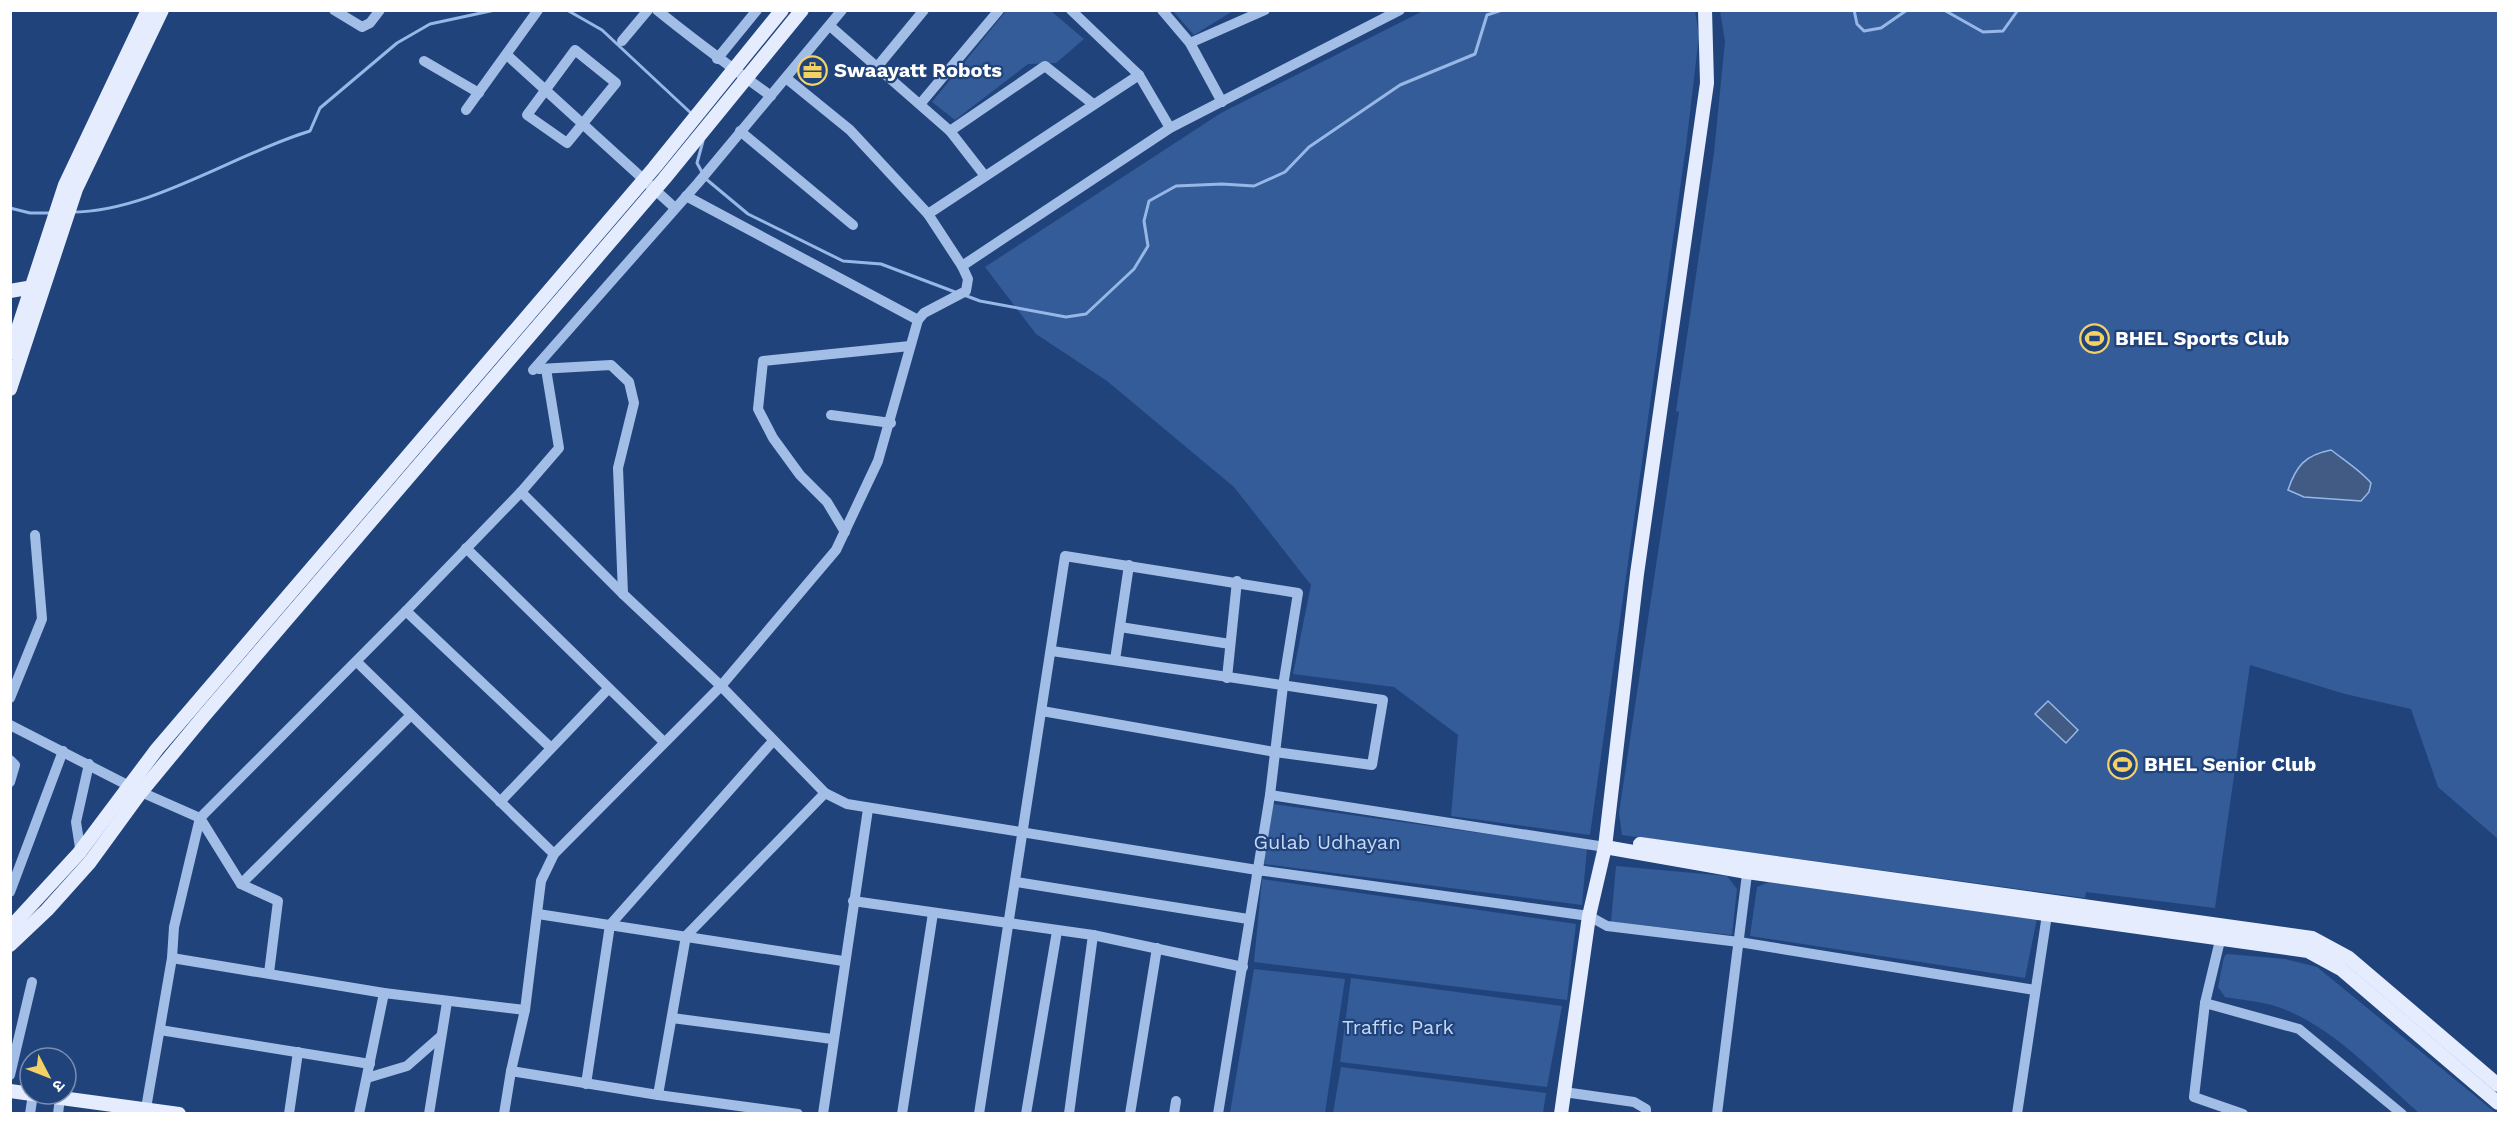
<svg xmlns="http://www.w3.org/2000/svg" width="2509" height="1124" font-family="'Work Sans','Noto Sans Devanagari',sans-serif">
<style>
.green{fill:#345c99}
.water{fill:#415b84;stroke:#97b8e7;stroke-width:1.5}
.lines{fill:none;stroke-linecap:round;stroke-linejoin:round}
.stream{stroke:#97b8e7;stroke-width:3}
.minor{stroke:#a3bee6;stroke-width:10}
.major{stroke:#e4ecfd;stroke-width:14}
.labels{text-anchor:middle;stroke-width:4.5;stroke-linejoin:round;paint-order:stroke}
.poi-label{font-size:20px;font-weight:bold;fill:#fff;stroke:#21437b;text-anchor:start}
.park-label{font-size:20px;fill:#c6d9f5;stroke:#21437b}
</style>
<rect width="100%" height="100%" fill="#21437b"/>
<g class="green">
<path d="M1006 11H1051L1084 39 1056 63 1028 64 955 120 932 102Z"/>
<path d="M1173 11H1233L1194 35Z"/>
<path d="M1423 11H1695L1699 36 1686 146 1590 835 1451 816 1458 735 1394 687 1293 674 1311 585 1234 487 1107 381 1036 334 985 267 1221 113Z"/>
<path d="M1720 11H2498V839L2438 787 2411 709 2345 694 2250 665 2215 908 2086 892 2085 898 1622 835 1619 813 1679 412 1676 411 1714 153 1725 41Z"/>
<path d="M1273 804 1587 848 1582 905 1264 864Z"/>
<path d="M1616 866 1727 876 1737 889 1732 935 1611 922Z"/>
<path d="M1262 879 1576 924 1567 1000 1254 962Z"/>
<path d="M1769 882 2037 918 2025 978 1750 936 1757 887Z"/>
<path d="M2227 954 2285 959 2317 967 2496 1113H2419C2376 1075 2331 1024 2275 1006 2259 1001 2241 1000 2225 997L2218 987 2224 957Z"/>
<path d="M1254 969 1345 979 1325 1113H1230Z"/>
<path d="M1351 978 1562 1006 1547 1087 1340 1062Z"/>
<path d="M1341 1067 1546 1093 1543 1113H1333Z"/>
</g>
<g class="water">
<path d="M2331 450C2344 460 2361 471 2371 483L2369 492 2361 501 2304 497 2288 490C2296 466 2305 455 2331 450Z"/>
<path d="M2048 701 2078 730 2066 743 2035 714Z"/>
</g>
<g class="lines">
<g class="stream">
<path d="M567 10 602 30 693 115"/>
<path d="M1854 10 1857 24 1864 31 1881 28 1907 10"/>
<path d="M1944 10 1983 32 2003 31 2018 10"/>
<path d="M703 174 697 163 703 141"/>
<path d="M706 179 748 214 843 261 881 264 955 292"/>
<path d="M10 208 30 213H50"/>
<path d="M72 212C150 212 234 154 310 131L320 108 397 43 430 24 495 10"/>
<path d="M964 295 980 301 1066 317 1086 314 1134 269 1148 246 1144 221 1149 201 1176 186 1222 184 1254 186 1285 172 1309 147 1400 85 1475 54 1487 15 1502 10"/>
</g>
<g class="minor">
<path d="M334 10 362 27 370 23 380 10"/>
<path d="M657 10C694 40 732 68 771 96"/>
<path d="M1071 10 1139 75 1170 128"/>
<path d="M1162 10 1190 43 1222 102"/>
<path d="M830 26 950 131 985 176"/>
<path d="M622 41 648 10"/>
<path d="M1190 43 1265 10"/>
<path d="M575 50 616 83 567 143 527 115Z"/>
<path d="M507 55 675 208"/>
<path d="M717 59 757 10"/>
<path d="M424 61 479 93"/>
<path d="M877 67 924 10"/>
<path d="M786 78 850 130 928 214 962 266 968 279 966 291 924 313 918 320 878 461 836 550 721 686 554 854 541 881 525 1010 511 1071 658 1095 798 1114"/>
<path d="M921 103 999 10"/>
<path d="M466 110 538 10"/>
<path d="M740 131 853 225"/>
<path d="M950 131 1045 66 1093 104"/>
<path d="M686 196 918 320"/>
<path d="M928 214 1139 75"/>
<path d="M962 266 1170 128 1400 10"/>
<path d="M539 369 611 365 629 382 634 403 618 468 623 594"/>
<path d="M533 370 698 183 842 10"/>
<path d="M831 415 891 423"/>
<path d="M521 492 623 594 721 686 825 793 847 804 1257 870 1589 916 1607 926 1739 942 2035 990"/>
<path d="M845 532 827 502 800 475 773 438 758 409 763 361 910 346"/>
<path d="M466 548 664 742"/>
<path d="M406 611 550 747"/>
<path d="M1120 627 1230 644"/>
<path d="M1115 660 1129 565"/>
<path d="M357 662 554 854"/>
<path d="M1227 678 1237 581"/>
<path d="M10 698 42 619 35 535"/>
<path d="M1042 711 1275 752 1372 765 1383 700 1052 651"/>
<path d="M10 725 141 792 200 818 241 884"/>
<path d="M10 760 15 765 10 782"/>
<path d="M1270 795 1605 847"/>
<path d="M500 802 608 689"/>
<path d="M81 854 76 822 89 764"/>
<path d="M1016 882 1248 919"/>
<path d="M10 892 63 751"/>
<path d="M853 901 1093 935 1243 967"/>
<path d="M538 914 843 961"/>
<path d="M2222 932 2205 1003 2194 1097 2243 1114"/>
<path d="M172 958 384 993 525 1010"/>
<path d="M269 973 278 901 241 884 410 716"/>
<path d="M2205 1003 2299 1029 2402 1114"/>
<path d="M672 1018 832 1039"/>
<path d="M160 1030 370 1064"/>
<path d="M10 1075 32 982"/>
<path d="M367 1078 407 1066 440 1037"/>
<path d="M586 1084 610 925 773 741"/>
<path d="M1564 1092 1634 1102 1646 1109V1114"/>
<path d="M658 1095 686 936 825 793"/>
<path d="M30 1114 33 1094"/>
<path d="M58 1114 60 1098"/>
<path d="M145 1114 172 958 174 927 200 818 406 611 521 492 559 448 546 369"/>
<path d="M289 1114 298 1052"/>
<path d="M359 1114 384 993"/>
<path d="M429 1114 447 1002"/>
<path d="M504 1114 511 1071"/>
<path d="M823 1114 868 809"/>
<path d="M902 1114 933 913"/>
<path d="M979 1114 1065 556 1298 593 1283 686 1270 795 1218 1114"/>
<path d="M1026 1114 1057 931"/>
<path d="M1069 1114 1093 935"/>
<path d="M1130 1114 1157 948"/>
<path d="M1174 1114 1176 1101"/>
<path d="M1717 1114 1748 866"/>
<path d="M2017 1114 2048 908"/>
</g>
<g class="major">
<path d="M10 291 39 286"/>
<path d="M10 353 65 185 148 10"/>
<path d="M10 389 76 189 162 10"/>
<path d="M1640 844 2312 938 2349 958 2498 1085"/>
<path d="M1605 847 1747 872 2308 951 2341 969 2498 1103"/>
<path d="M10 928 79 853 157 749 654 168 782 10"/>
<path d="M10 945 47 910 90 862 141 792 203 717 664 179 802 10"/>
<path d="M10 1091 179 1114"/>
<path d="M1561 1114 1589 916 1605 847 1637 574 1707 83 1705 10"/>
</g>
</g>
<defs>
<symbol id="office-ring" viewBox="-11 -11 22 22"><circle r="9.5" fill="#21437b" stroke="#f3d164" stroke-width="1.5"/><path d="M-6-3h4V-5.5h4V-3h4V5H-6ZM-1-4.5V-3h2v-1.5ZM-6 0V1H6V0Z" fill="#f3d164"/></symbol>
<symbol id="stadium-ring" viewBox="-11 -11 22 22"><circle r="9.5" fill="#21437b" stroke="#f3d164" stroke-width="1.5"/><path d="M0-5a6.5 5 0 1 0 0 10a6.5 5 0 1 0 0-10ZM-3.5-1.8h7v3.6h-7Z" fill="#f3d164"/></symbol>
</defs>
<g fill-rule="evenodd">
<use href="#office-ring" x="796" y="54" width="33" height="33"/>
<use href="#stadium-ring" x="2078" y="322" width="33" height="33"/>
<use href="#stadium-ring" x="2106" y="748" width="33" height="33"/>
</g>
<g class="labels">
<g class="poi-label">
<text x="834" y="77">Swaayatt Robots</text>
<text x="2115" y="345">BHEL Sports Club</text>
<text x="2144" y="771">BHEL Senior Club</text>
</g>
<g class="park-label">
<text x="1327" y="849">Gulab Udhayan</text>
<text x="1398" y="1034">Traffic Park</text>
</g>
</g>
<rect width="2509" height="1124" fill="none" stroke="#ffffff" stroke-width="24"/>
<g transform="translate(48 1076) rotate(132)"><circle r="28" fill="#21437b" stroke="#7a8eb0" stroke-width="1.5"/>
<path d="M0-4.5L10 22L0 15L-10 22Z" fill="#f3d164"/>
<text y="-9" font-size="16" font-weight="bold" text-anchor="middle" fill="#ffffff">उ</text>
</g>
</svg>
